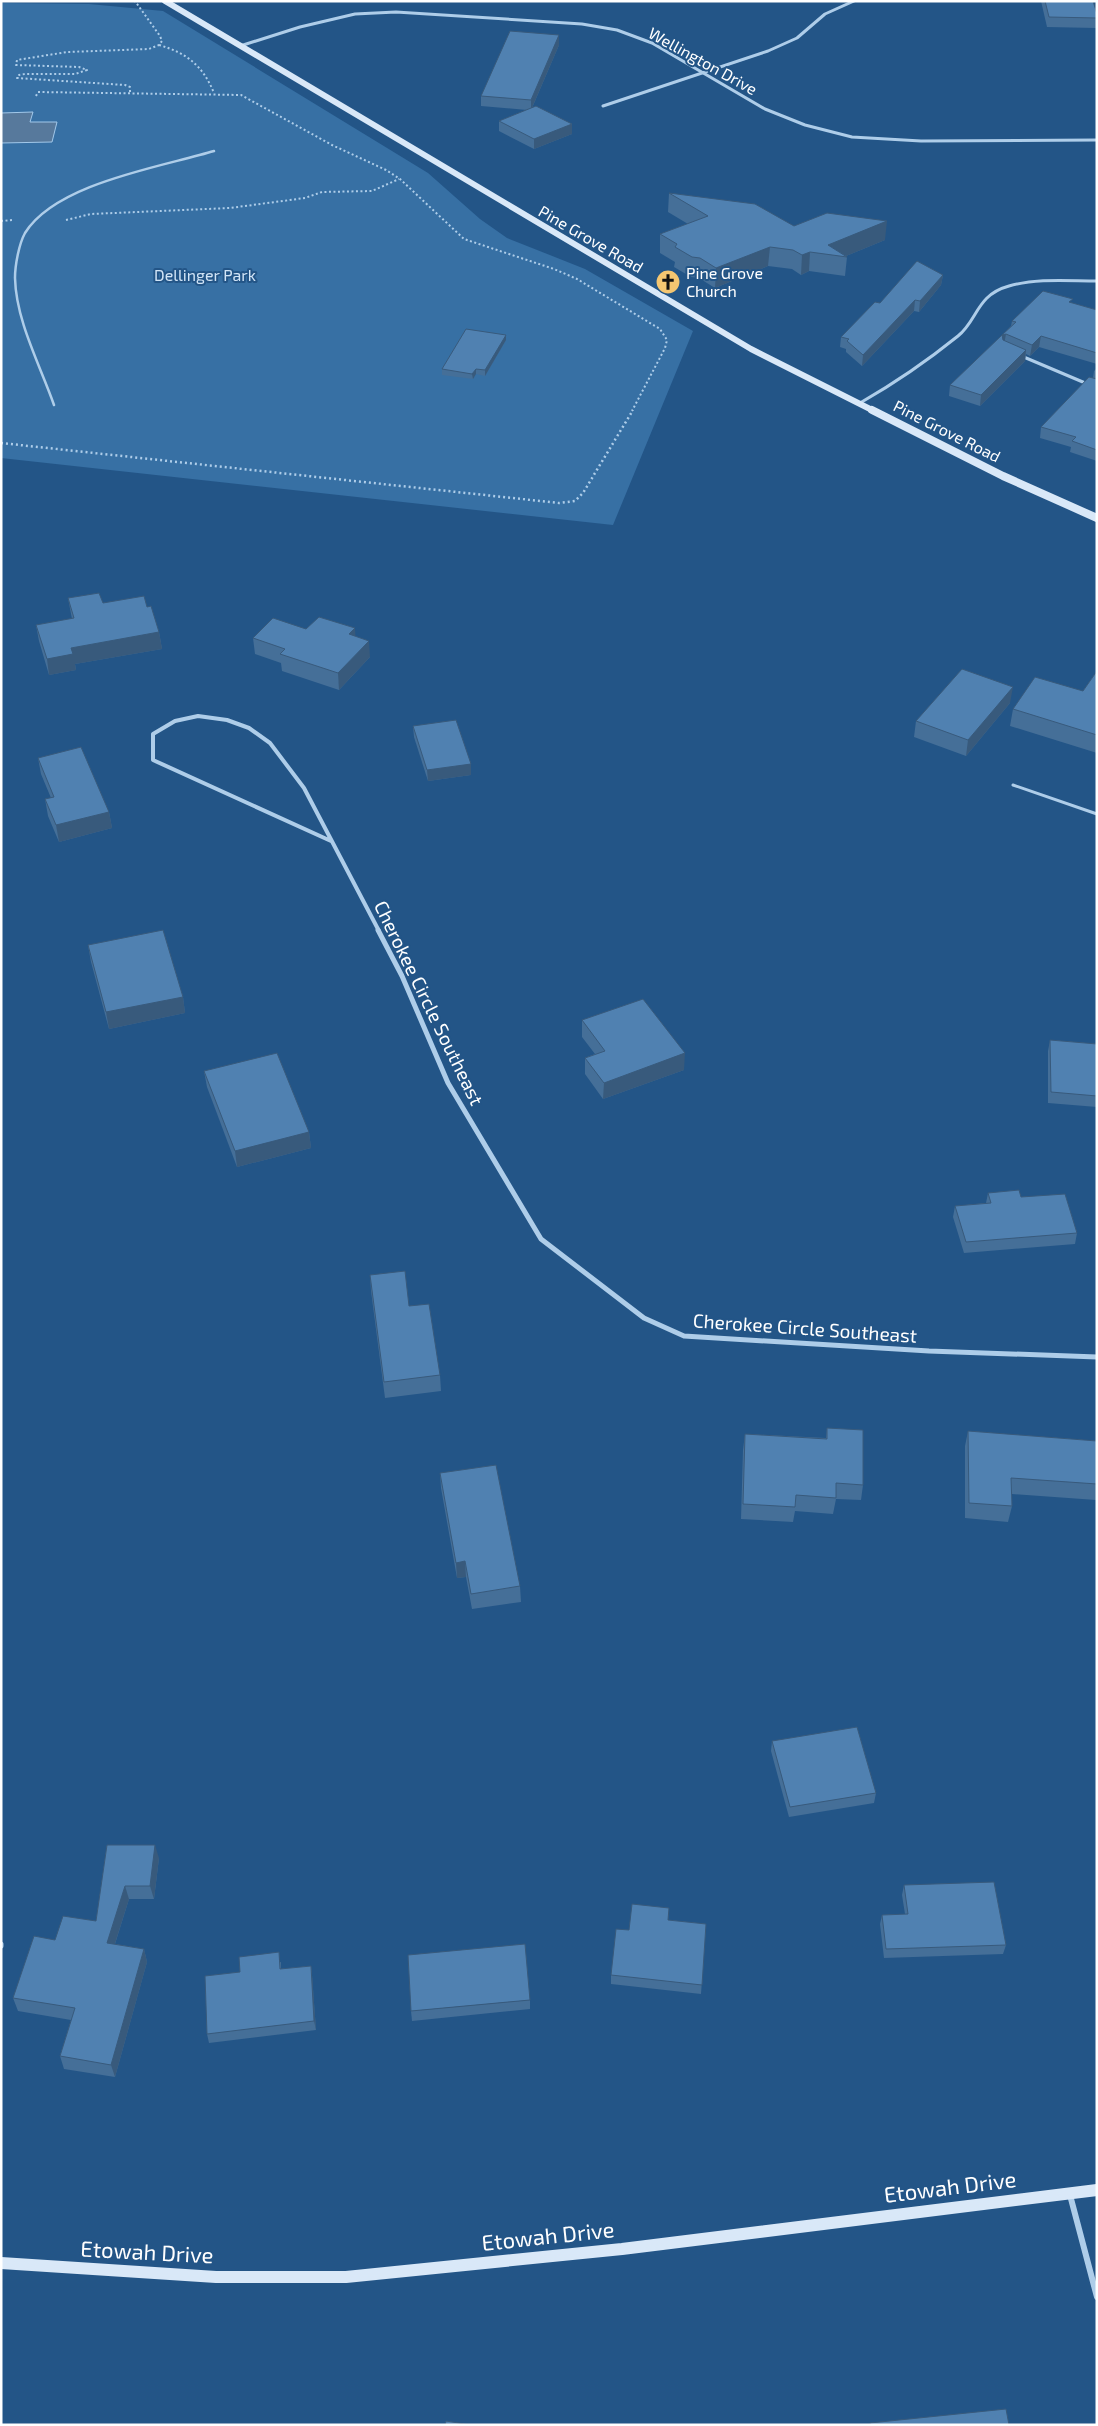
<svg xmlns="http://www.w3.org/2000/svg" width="1098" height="2426" font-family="'Exo 2',sans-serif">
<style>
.green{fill:#3770a4}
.water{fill:#57799c;stroke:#a2c8ea}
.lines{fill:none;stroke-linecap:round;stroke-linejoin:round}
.path-far1{stroke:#aecde9;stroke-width:2;stroke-dasharray:2 2.5;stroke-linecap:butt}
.path{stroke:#aecde9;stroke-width:2.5;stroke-dasharray:2 3;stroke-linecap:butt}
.lane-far2{stroke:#aecde9;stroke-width:2.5}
.lane-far1{stroke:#aecde9;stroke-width:3}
.lane{stroke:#aecde9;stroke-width:5}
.street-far3{stroke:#aecde9;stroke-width:3}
.street-far2{stroke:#aecde9;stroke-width:4}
.street-far1{stroke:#aecde9;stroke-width:5}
.street{stroke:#aecde9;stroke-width:6}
.secondary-far2{stroke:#d9e8f8;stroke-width:6}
.secondary-far1{stroke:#d9e8f8;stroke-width:8}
.secondary{stroke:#d9e8f8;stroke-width:12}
.wall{fill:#456f98}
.shaded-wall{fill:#385a7c}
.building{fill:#5081b1;stroke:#385a7c}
.labels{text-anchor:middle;stroke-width:4;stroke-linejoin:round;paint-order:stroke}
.far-street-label{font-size:16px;fill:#fff;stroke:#235587}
.far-poi-label{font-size:16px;fill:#fff;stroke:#235587;text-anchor:start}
.far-park-label{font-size:16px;fill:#d2e5f7;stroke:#235587}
.street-label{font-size:19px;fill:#fff;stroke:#235587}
.near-street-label{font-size:22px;fill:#fff;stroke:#235587}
</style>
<rect width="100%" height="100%" fill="#235587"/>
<path class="green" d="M1 3 89 4 163 11 428 173 480 219 507 238 585 269 693 331 613 525 1 458Z"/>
<path class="water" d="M33 112 30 122H57L52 142 1 143V113Z"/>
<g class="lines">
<g class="path-far1">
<path d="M159 45C187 53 203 66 214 93"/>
<path d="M130 92V87L125 85 17 78 19 75 25 74H75L87 70 79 67 16 65 17 60 67 52 149 49 159 45 162 41 160 36 135 1"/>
<path d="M36 96 38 92 241 95 332 145 386 170 400 179 464 239 554 269 577 279 660 329 667 340 665 348 632 411"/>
<path d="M66 220 91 214 230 208 305 198 322 192 372 191 399 179"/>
<path d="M1 221 13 220"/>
</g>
<path class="path" d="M1 443 559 503 575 501 583 493 633 410"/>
<path class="lane-far2" d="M54 405C40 365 16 321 15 278 15 265 19 244 25 233 56 183 161 167 214 151"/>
<path class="lane-far1" d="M1013 785 1097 814"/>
<path class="lane" d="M1 1944V1946"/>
<g class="street-far3">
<path d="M240 46 300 27 355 14 396 12 582 24 617 30 652 43 765 109 805 125 852 137 921 141 1097 140"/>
<path d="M603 106 768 51 797 38 825 14 854 1"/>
<path d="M1019 355 1097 388"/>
<path d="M860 403C895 383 927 361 958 336 978 320 976 295 1009 286 1037 278 1068 281 1097 281"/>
</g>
<path class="street-far2" d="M331 841 153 760V734L175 721 198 716 227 720 249 728 270 743 304 788 379 931"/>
<path class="street-far1" d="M378 930 402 976 448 1083 541 1239 644 1318 684 1336 929 1351 1097 1357"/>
<path class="street" d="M1070 2195 1097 2297"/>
<path class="secondary-far2" d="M165 1 751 349 874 411"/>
<path class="secondary-far1" d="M872 410 1003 476 1097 518"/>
<path class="secondary" d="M1 2263 216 2277H346L622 2249 1097 2190"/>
</g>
<g class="wall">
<path d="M1041 1H1093L1097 18 1096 28 1047 27Z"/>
<path d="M559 45 532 108 572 124V134L534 149 499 131V121L527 110 481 106V96Z"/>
<path d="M669 193 794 226 885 240 846 256 847 257 845 276 809 271 801 275 792 269 768 266 715 288 699 278 691 277 674 267 675 262 660 253V234L688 224 668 212Z"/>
<path d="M943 275 941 285 919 312 914 311 862 366 846 352V349L840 347 841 337 880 303Z"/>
<path d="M1072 303 1097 310V364L1039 347 1030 356 1026 354 1025 361 980 406 949 396 950 385 1002 336 1011 326 1012 321Z"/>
<path d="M506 340 485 376 476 374 473 379 442 375V369Z"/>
<path d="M1097 368V461L1070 452 1071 447 1040 438 1041 427 1093 378 1094 371Z"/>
<path d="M68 598 103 603 147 607 159 632 162 649 75 664 76 670 49 675 39 641 36 625 72 619Z"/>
<path d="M306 629 356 636 370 657 339 690 282 671 281 663 255 654 253 638Z"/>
<path d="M1097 671V753L1010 726 1013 709 1083 691Z"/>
<path d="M1010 703 966 756 914 737 916 721Z"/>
<path d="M413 726 471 775 428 781 414 737Z"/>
<path d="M38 758 109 812 112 828 59 842 48 816 45 799 51 798 41 774Z"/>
<path d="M88 945 183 997 185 1013 109 1029 91 962Z"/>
<path d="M582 1020 684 1070 603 1099 585 1074V1058L595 1054 582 1037Z"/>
<path d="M1050 1040 1097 1044V1107L1048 1103V1051Z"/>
<path d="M204 1071 309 1132 311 1148 237 1167 207 1087Z"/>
<path d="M988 1193 1021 1197 1077 1233 1075 1244 964 1253 953 1217 955 1206 986 1203Z"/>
<path d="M370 1275 409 1306 440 1375 441 1391 385 1398 371 1291Z"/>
<path d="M827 1428 863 1485 861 1500 836 1499 833 1514 795 1511 793 1522 741 1519 743 1450 745 1434 826 1438Z"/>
<path d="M968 1431 1097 1441 1096 1500 1012 1494V1506L1008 1522 965 1518V1446Z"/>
<path d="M440 1473 520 1586 521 1602 472 1609 466 1577 457 1578 441 1488Z"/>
<path d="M772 1741 876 1793 874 1803 789 1817 771 1751Z"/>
<path d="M107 1845 159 1858 154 1899H129L115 1944 144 1949 147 1962 115 2077 64 2069 60 2056 71 2020 18 2011 13 1998 55 1940 96 1921Z"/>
<path d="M904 1885 1006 1945 1003 1954 884 1958 880 1924 882 1915 905 1914 902 1895Z"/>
<path d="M668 1920 706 1924 701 1994 611 1984V1975L629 1930Z"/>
<path d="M281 1962V1969L311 1966 312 1975 316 2030 209 2043 207 2034 240 1972Z"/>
<path d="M530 2000V2009L412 2021 411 2011Z"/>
</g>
<g class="shaded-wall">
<path d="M559 35V45L531 110V100Z"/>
<path d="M572 124V134L534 149V139Z"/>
<path d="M887 221 885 240 846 256 828 245Z"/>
<path d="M770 247 768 266 715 288 716 268Z"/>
<path d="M810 252 809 271 801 275 802 255Z"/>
<path d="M943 275 941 285 919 312 920 301Z"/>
<path d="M915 300 914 311 862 366 863 355Z"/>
<path d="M1006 334 1004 345H1001L1002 335Z"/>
<path d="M506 335V340L485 376V370Z"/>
<path d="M1041 336 1039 347 1030 356 1032 345Z"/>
<path d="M1026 350 1025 361 980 406 981 395Z"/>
<path d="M476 369V374L473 379 472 374Z"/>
<path d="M355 628 356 644 349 634Z"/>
<path d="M159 632 162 649 75 664 76 670 49 675 47 659 71 648Z"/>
<path d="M369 641 370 657 339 690 338 673Z"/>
<path d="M1013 687 1010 703 966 756 968 740Z"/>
<path d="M471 764V775L428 781 427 770Z"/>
<path d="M109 812 112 828 59 842 56 825Z"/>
<path d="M183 997 185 1013 109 1029 106 1012Z"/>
<path d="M685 1053 684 1070 603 1099 604 1083Z"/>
<path d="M309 1132 311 1148 237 1167 235 1151Z"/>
<path d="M465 1561 466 1577 457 1578 456 1563Z"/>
<path d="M155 1845 159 1858 154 1899 150 1886Z"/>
<path d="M125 1886 129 1899 111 1956 107 1943Z"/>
<path d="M144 1949 147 1962 115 2077 111 2065Z"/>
<path d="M311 1966 312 1975 316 2030 314 2021Z"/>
</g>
<g class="building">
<path d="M1045 1H1093L1097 14V18L1049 17Z"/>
<path d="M510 31 559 35 531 100 481 96Z"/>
<path d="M536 106 572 124 534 139 499 121Z"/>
<path d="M669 193 755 204 794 226 827 213 887 221 828 245 847 257 810 252 802 255 793 250 770 247 716 268 700 258 692 257 675 247 677 244 660 234 708 216Z"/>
<path d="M917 261 943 275 920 301 915 300 863 355 847 341 849 339 841 337 875 302 880 303Z"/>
<path d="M1043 291 1073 299 1069 302 1097 310V353L1041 336 1032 345 1006 334 1002 335 1016 322 1012 321Z"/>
<path d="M466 329 506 335 485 370 476 369 472 374 442 369Z"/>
<path d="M1002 335 1003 340 1026 350 981 395 950 385Z"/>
<path d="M1089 377 1097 379V450L1072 441 1076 437 1041 427Z"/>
<path d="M99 593 103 603 144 596 147 607 151 606 159 632 71 648 73 654 47 659 36 625 74 618 68 598Z"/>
<path d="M319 617 355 628 349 634 369 641 338 673 280 654 285 649 253 638 273 618 306 629Z"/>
<path d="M962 669 1013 687 968 740 916 721Z"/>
<path d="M1097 671V735L1013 709 1035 677 1083 691Z"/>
<path d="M456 720 471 764 427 770 413 726Z"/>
<path d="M81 747 109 812 56 825 45 799 54 797 38 758Z"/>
<path d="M163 930 183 997 106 1012 88 945Z"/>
<path d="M643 999 685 1053 604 1083 585 1058 605 1051 582 1020Z"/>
<path d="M1050 1040 1097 1044V1096L1051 1092Z"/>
<path d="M277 1053 309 1132 235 1151 204 1071Z"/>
<path d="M1019 1190 1021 1197 1065 1194 1077 1233 966 1242 955 1206 991 1203 988 1193Z"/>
<path d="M405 1271 409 1306 429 1304 440 1375 384 1382 370 1275Z"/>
<path d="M827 1428 863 1430V1485L836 1483V1498L796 1495 795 1507 743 1504 745 1434 827 1439Z"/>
<path d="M968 1431 1097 1441V1484L1011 1478 1012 1506 969 1503Z"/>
<path d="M496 1465 520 1586 471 1594 465 1561 456 1563 440 1473Z"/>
<path d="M857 1727 876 1793 790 1807 772 1741Z"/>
<path d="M107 1845H155L150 1886H125L107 1943 144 1949 111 2065 60 2056 75 2008 13 1998 34 1936 55 1940 63 1916 96 1921Z"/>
<path d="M994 1882 1006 1945 886 1949 882 1915 908 1914 904 1885Z"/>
<path d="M632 1904 669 1908 668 1920 706 1924 702 1985 611 1975 616 1929 629 1930Z"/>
<path d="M525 1944 530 2000 411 2011 408 1955Z"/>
<path d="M279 1952 280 1969 311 1966 314 2021 207 2034 205 1976 240 1972 239 1957Z"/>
<path d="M1006 2409 1009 2425H871L870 2423Z"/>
<path d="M446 2421 471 2425H445Z"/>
</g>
<defs>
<symbol id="church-disc" viewBox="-11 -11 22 22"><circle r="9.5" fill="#f4c671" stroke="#235587"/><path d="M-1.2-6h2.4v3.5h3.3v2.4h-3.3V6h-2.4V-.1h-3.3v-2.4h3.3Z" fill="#111"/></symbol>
</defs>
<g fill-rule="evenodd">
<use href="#church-disc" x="654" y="268" width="28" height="28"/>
</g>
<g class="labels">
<g class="far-street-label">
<text transform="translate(703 61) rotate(29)" y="6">Wellington Drive</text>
<text transform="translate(591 239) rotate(30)" y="6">Pine Grove Road</text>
<text transform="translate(947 431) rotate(27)" y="6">Pine Grove Road</text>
</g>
<g class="far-poi-label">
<text x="686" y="279">Pine Grove<tspan x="686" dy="18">Church</tspan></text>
</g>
<g class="far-park-label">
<text x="205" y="281">Dellinger Park</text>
</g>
<g class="street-label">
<text transform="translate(429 1003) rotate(64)" y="7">Cherokee Circle Southeast</text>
<text transform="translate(805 1328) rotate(4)" y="7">Cherokee Circle Southeast</text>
</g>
<g class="near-street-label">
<text transform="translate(950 2187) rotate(-7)" y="8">Etowah Drive</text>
<text transform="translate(548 2236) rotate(-6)" y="8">Etowah Drive</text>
<text transform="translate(147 2252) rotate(3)" y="8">Etowah Drive</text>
</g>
</g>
<rect width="1098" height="2426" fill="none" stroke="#ffffff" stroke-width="5"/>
</svg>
